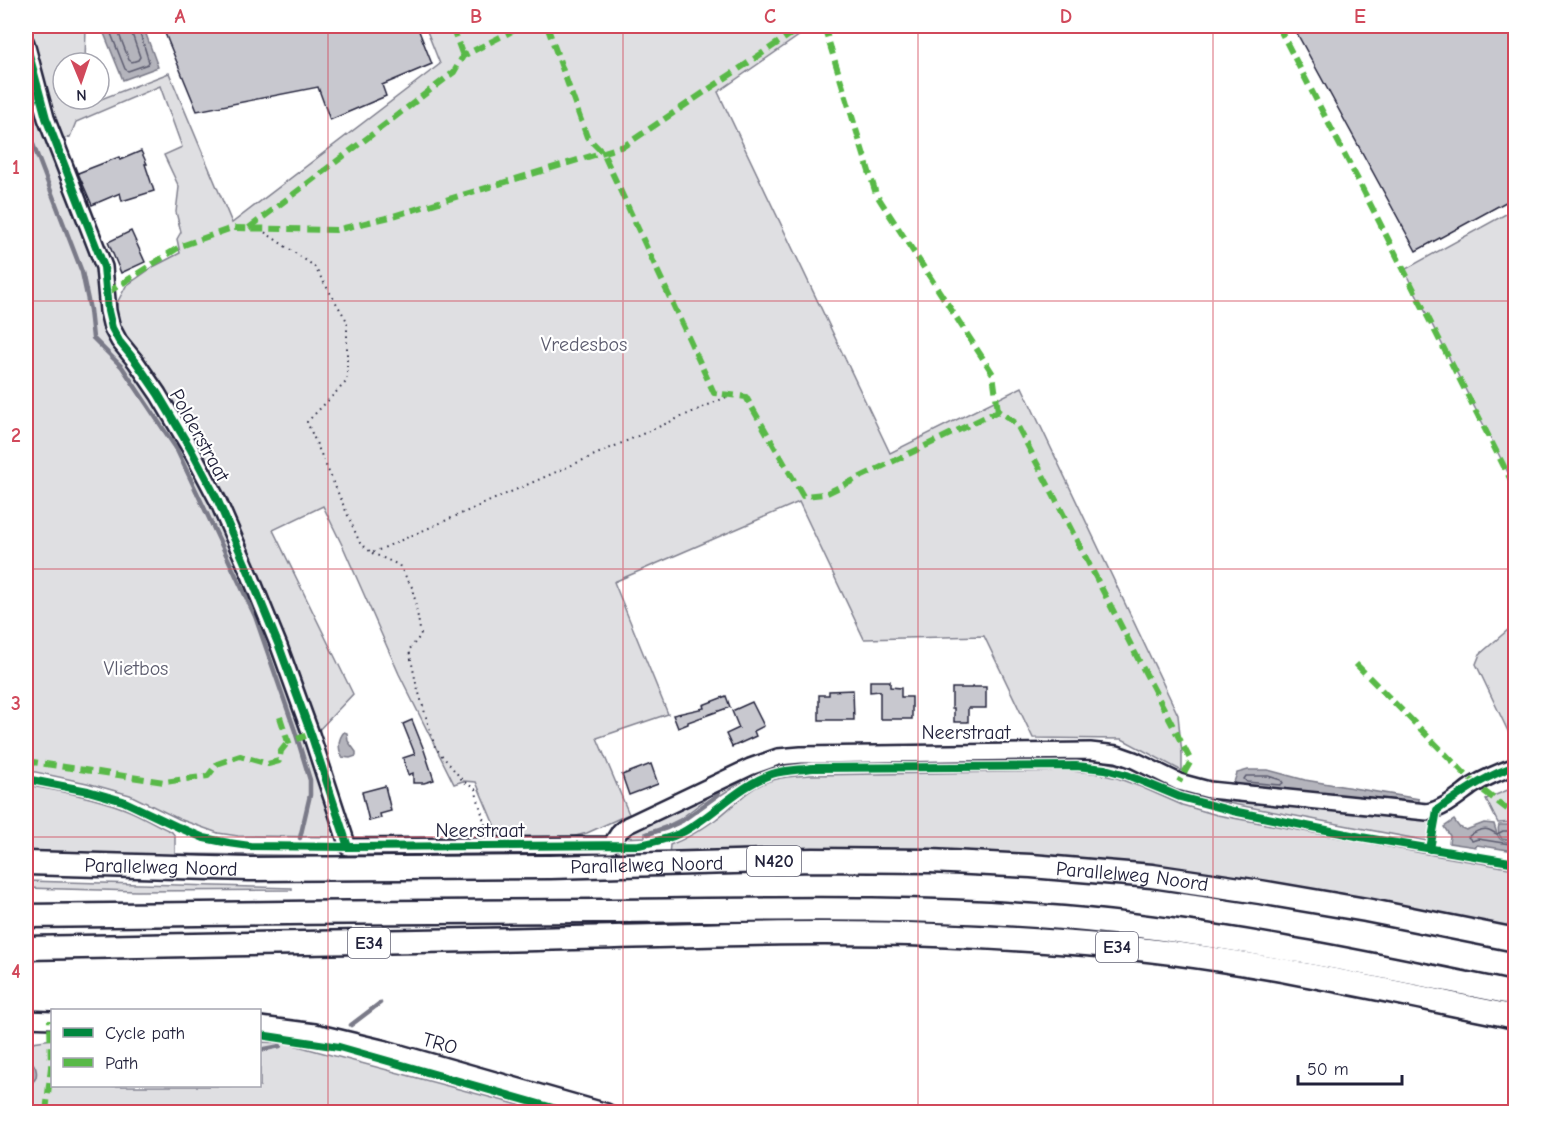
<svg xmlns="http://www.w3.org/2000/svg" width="1541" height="1138" font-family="'Comic Neue',sans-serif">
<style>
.green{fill:#dfdfe2;stroke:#80808e;stroke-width:1.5}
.water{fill:#b4b4bc;stroke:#7a7a88;stroke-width:1.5}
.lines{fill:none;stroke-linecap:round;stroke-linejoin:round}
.shore{stroke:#5c5c6f;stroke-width:1.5}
.stream{stroke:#7a7a88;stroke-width:4.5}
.building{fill:#c8c8cf;stroke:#22223b;stroke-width:1.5}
.minor-casing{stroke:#22223b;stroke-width:20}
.highway-casing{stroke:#22223b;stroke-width:27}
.path{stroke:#22223b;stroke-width:2;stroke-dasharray:1.5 4.5;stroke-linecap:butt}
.minor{stroke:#fff;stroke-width:15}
.highway{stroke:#fff;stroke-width:22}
.quiet{stroke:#58b947;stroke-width:6;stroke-dasharray:12 6;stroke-linecap:butt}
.cycleway-casing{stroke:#fff;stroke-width:11}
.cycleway{stroke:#00873e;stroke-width:8}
.grid{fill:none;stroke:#d1495b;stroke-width:1.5;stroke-opacity:0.55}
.labels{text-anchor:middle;stroke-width:4.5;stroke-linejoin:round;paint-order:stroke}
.shield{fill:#fff;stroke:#646476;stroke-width:1.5}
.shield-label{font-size:18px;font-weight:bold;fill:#22223b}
.park-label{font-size:20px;fill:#5b5b6d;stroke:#fff}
.street-label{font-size:20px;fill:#22223b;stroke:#fff}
.neatline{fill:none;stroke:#d1495b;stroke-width:2}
.grid-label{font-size:20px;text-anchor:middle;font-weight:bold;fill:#d1495b}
</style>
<rect width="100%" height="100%" fill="#fff"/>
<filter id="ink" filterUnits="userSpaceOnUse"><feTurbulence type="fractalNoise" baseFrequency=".0167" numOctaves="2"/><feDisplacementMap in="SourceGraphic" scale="12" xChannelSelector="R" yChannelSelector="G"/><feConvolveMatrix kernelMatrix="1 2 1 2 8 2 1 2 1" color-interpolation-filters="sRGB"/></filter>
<g filter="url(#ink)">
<g class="green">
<path d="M26 26H86L85 63H63V99H83V106L169 73 232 223 440 64 425 26H813L718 92 890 453 1022 387 1178 715 1182 754V771L1122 739 1033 738 984 636 864 639 799 502 614 582 668 714 597 738 629 814 587 833 568 838 500 839 476 782 463 781 454 784 399 674 344 549 323 506 273 530 353 694 318 731 244 543 194 437 157 380 125 339 114 321 117 303 126 286 153 267 180 253 177 239 181 232 176 212 179 187 164 155 182 147 160 86 76 122 70 137 59 139Z"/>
<path d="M26 60 90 245 98 272 129 362 167 419 213 506 254 599 337 837 238 836 218 833 179 819 130 795 87 783 26 770Z"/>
<path d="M1515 209V486L1404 270Z"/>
<path d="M1509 629 1515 647V746L1476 664 1480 654Z"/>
<path d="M1087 756 1128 764 1176 786 1432 817 1428 841 1217 801 1175 789 1127 767 1106 762 1086 759 794 763C766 766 744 780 721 795L717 791 680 819 668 825 645 833V837L623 838 628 831 778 761Z"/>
<path d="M1071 771 1094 773 1117 778 1141 787 1182 805 1217 815 1427 854 1515 869V934L1300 892 1301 887 1206 873 618 861 26 857V785C59 791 93 797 125 809 141 815 156 825 172 832L175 836V854L346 856 366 859 669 855 670 845C686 839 701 830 715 820 732 808 745 791 764 783 779 777 795 776 811 775Z"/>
<path d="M1515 787V822L1498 823 1486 799Z"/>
<path d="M26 881 292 888V890L137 891 26 888Z"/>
<path d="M52 1039V1086H260V1042L286 1043 545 1112H26V1043Z"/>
</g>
<g class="water">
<path d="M101 26H143L158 67 123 80Z"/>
<path d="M344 732 347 733 348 741 356 752V756L350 758 342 757C338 748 338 739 344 732Z"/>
<path d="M1248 770H1268L1305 780 1419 799V805L1234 787V782L1237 773Z"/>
<path d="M1454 820 1459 827 1466 830 1484 823 1494 824C1499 841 1498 841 1515 843V851L1477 845 1476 847 1449 843 1450 836 1444 827Z"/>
<path d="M1499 825H1515V841L1502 839C1499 835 1497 830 1499 825Z"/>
<path d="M26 1058C38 1062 42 1083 26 1084Z"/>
</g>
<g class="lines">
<g class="shore">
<path d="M108 26 125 69 128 71 148 64 149 62 138 26"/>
<path d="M116 26 129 60 132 62 138 60 140 57 131 31 130 26"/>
<path d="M1246 776H1268L1281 780 1283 783 1280 785 1247 782 1244 779Z"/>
<path d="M1516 831H1503L1497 834C1494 833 1492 831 1489 830 1483 827 1472 833 1468 837L1472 841 1478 839 1516 845"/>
</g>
<g class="stream">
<path d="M26 126 82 272 90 310 93 338 122 367 176 448 255 616 295 731 310 780V795L300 838"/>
<path d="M648 834 667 828 682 821 718 795"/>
<path d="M351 1025 380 1003"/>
<path d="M260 1050 280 1046"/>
</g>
</g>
<g class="building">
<path d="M162 26H417L432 64 382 85 386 96 330 120 318 87 197 111Z"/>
<path d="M1293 26H1515V197L1416 251Z"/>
<path d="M141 151 147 164H145L154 191 122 201 120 193 92 205 78 173 119 157 120 160Z"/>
<path d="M131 231 145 262 121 273 108 242Z"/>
<path d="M870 681H890V687L901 688V697H912V719H880V691L870 692Z"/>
<path d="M972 687H986V708H968V722H954V708H952V688H972Z"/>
<path d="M853 690 854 720H819V695H829V691Z"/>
<path d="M726 696 730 707 688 722V724L678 728 673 715 704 708 703 705Z"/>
<path d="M752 702 764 726 754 731 756 736 732 747 726 734 739 728 732 711Z"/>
<path d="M412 720 424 750 434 780 424 783H413V773L408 775 403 758 415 754 403 724Z"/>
<path d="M651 764 658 784 629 795 622 775Z"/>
<path d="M385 786 391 811 380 814 381 818 369 821 362 792Z"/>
</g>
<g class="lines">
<defs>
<g id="minor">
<path d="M26 43 46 118 104 267 108 311 112 328 119 341 136 362 158 394 190 448 218 501 250 575 279 646 311 734 348 847 611 845 620 831 628 825 750 767 778 757 801 755 1090 751 1117 754 1134 760 1179 782 1209 790 1427 812C1444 809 1458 796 1472 786 1485 778 1501 771 1516 766"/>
<path d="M26 1019 52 1020"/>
<path d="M260 1025 315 1032 386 1049 607 1112"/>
</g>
<g id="highway">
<path id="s1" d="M26 863 249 869 550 867 813 860 930 861 1031 866 1152 876 1260 892 1366 910 1516 940"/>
<path d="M26 916C216 913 407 912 597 911 752 910 908 905 1063 918 1216 931 1366 963 1516 994"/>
<path d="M26 948C196 946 366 943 537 939 670 936 803 930 935 935 986 937 1036 940 1086 944 1231 955 1373 988 1516 1017"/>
</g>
</defs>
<use href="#minor" class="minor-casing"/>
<use href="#highway" class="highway-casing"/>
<g class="path">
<path d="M260 229 314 266 347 321V381L307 422 360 543 372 553 731 395"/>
<path d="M372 553 399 565 413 589 421 635 409 650 416 683 435 747 463 781 475 789 487 832"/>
</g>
<use href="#minor" class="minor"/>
<use href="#highway" class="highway"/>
<g class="quiet">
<path d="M452 26 463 56"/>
<path d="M547 26 587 137 603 153 714 393 746 397 803 496 825 494 998 411 1016 423 1191 761 1179 782"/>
<path d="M824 26 876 194 993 374 998 411"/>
<path d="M1278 26 1358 180 1516 490"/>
<path d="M249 228 454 72 463 56 522 26"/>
<path d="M107 293 181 246 232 228 336 230 390 217 624 146 803 26"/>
<path d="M1356 664 1475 784 1516 816"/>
<path d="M280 717 288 742 311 734"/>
<path d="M26 761 164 782 208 776 217 764 240 756 268 764 279 761 281 751 288 742"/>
<path d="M46 1112 51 1067 50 1020"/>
</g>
<defs>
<g id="cycleway">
<path d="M26 43 46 118 104 267 108 311 112 328 119 341 136 362 158 394 190 448 218 501 250 575 279 646 311 734 348 847"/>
<path d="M26 779 88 791 123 801 178 827 204 838 229 843 250 846 348 847 639 845C654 842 669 839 683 832 714 815 738 786 772 774 785 770 800 770 813 768L1076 766 1105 769 1127 775 1180 797 1233 811 1361 837 1516 863"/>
<path d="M1430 849 1437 810C1462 793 1486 775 1516 766"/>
<path d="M260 1035 339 1047 567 1112"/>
</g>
</defs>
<use href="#cycleway" class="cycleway-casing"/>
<use href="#cycleway" class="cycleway"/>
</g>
</g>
<path class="grid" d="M328 26V1112M623 26V1112M918 26V1112M1213 26V1112M26 301H1516M26 569H1516M26 837H1516"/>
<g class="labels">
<g class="shield">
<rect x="747" y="846" width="54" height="30" rx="4.5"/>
<rect x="348" y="928" width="42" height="30" rx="4.5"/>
<rect x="1096" y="932" width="42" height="30" rx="4.5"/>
</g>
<g class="shield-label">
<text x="774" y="867">N420</text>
<text x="369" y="949">E34</text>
<text x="1117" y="953">E34</text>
</g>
<g class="park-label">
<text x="584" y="351">Vredesbos</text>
<text x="136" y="675">Vlietbos</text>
</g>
<g class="street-label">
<text transform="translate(200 435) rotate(61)" y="7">Polderstraat</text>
<text x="966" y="739">Neerstraat</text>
<text x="480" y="837">Neerstraat</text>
<text dy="7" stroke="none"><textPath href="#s1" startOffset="621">Parallelweg Noord</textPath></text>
<text dy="7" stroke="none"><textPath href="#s1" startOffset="135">Parallelweg Noord</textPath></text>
<text dy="7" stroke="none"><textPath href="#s1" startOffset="1107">Parallelweg Noord</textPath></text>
<text transform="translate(440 1043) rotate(16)" y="7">TRO</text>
</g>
</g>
<rect width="1541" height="1138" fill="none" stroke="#fff" stroke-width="66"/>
<rect x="51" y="1009" width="210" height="78" fill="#ffffff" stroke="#a7a7b1" stroke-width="1.5"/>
<rect x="63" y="1028" width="30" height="9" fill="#00873e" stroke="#a7a7b1" stroke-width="1.5"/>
<text x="105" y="1039" font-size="18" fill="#22223b">Cycle path</text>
<rect x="63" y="1058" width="30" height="9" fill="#58b947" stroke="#a7a7b1" stroke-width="1.5"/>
<text x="105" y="1069" font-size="18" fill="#22223b">Path</text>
<g transform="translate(81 81) rotate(178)"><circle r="28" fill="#ffffff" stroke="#a7a7b1" stroke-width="1.5"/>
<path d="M0-4.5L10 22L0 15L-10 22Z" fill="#d1495b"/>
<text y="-9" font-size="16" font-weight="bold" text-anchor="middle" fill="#22223b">N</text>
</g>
<path d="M1298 1075v9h104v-9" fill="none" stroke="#22223b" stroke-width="3"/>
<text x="1307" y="1075" font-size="18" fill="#22223b" stroke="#ffffff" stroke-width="4.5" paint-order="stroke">50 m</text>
<rect x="33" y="33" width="1475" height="1072" class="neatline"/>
<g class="grid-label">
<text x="180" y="23">A</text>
<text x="476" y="23">B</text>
<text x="770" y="23">C</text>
<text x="1066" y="23">D</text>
<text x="1360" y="23">E</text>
<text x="16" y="174">1</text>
<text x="16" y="442">2</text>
<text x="16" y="710">3</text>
<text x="16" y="978">4</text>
</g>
</svg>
